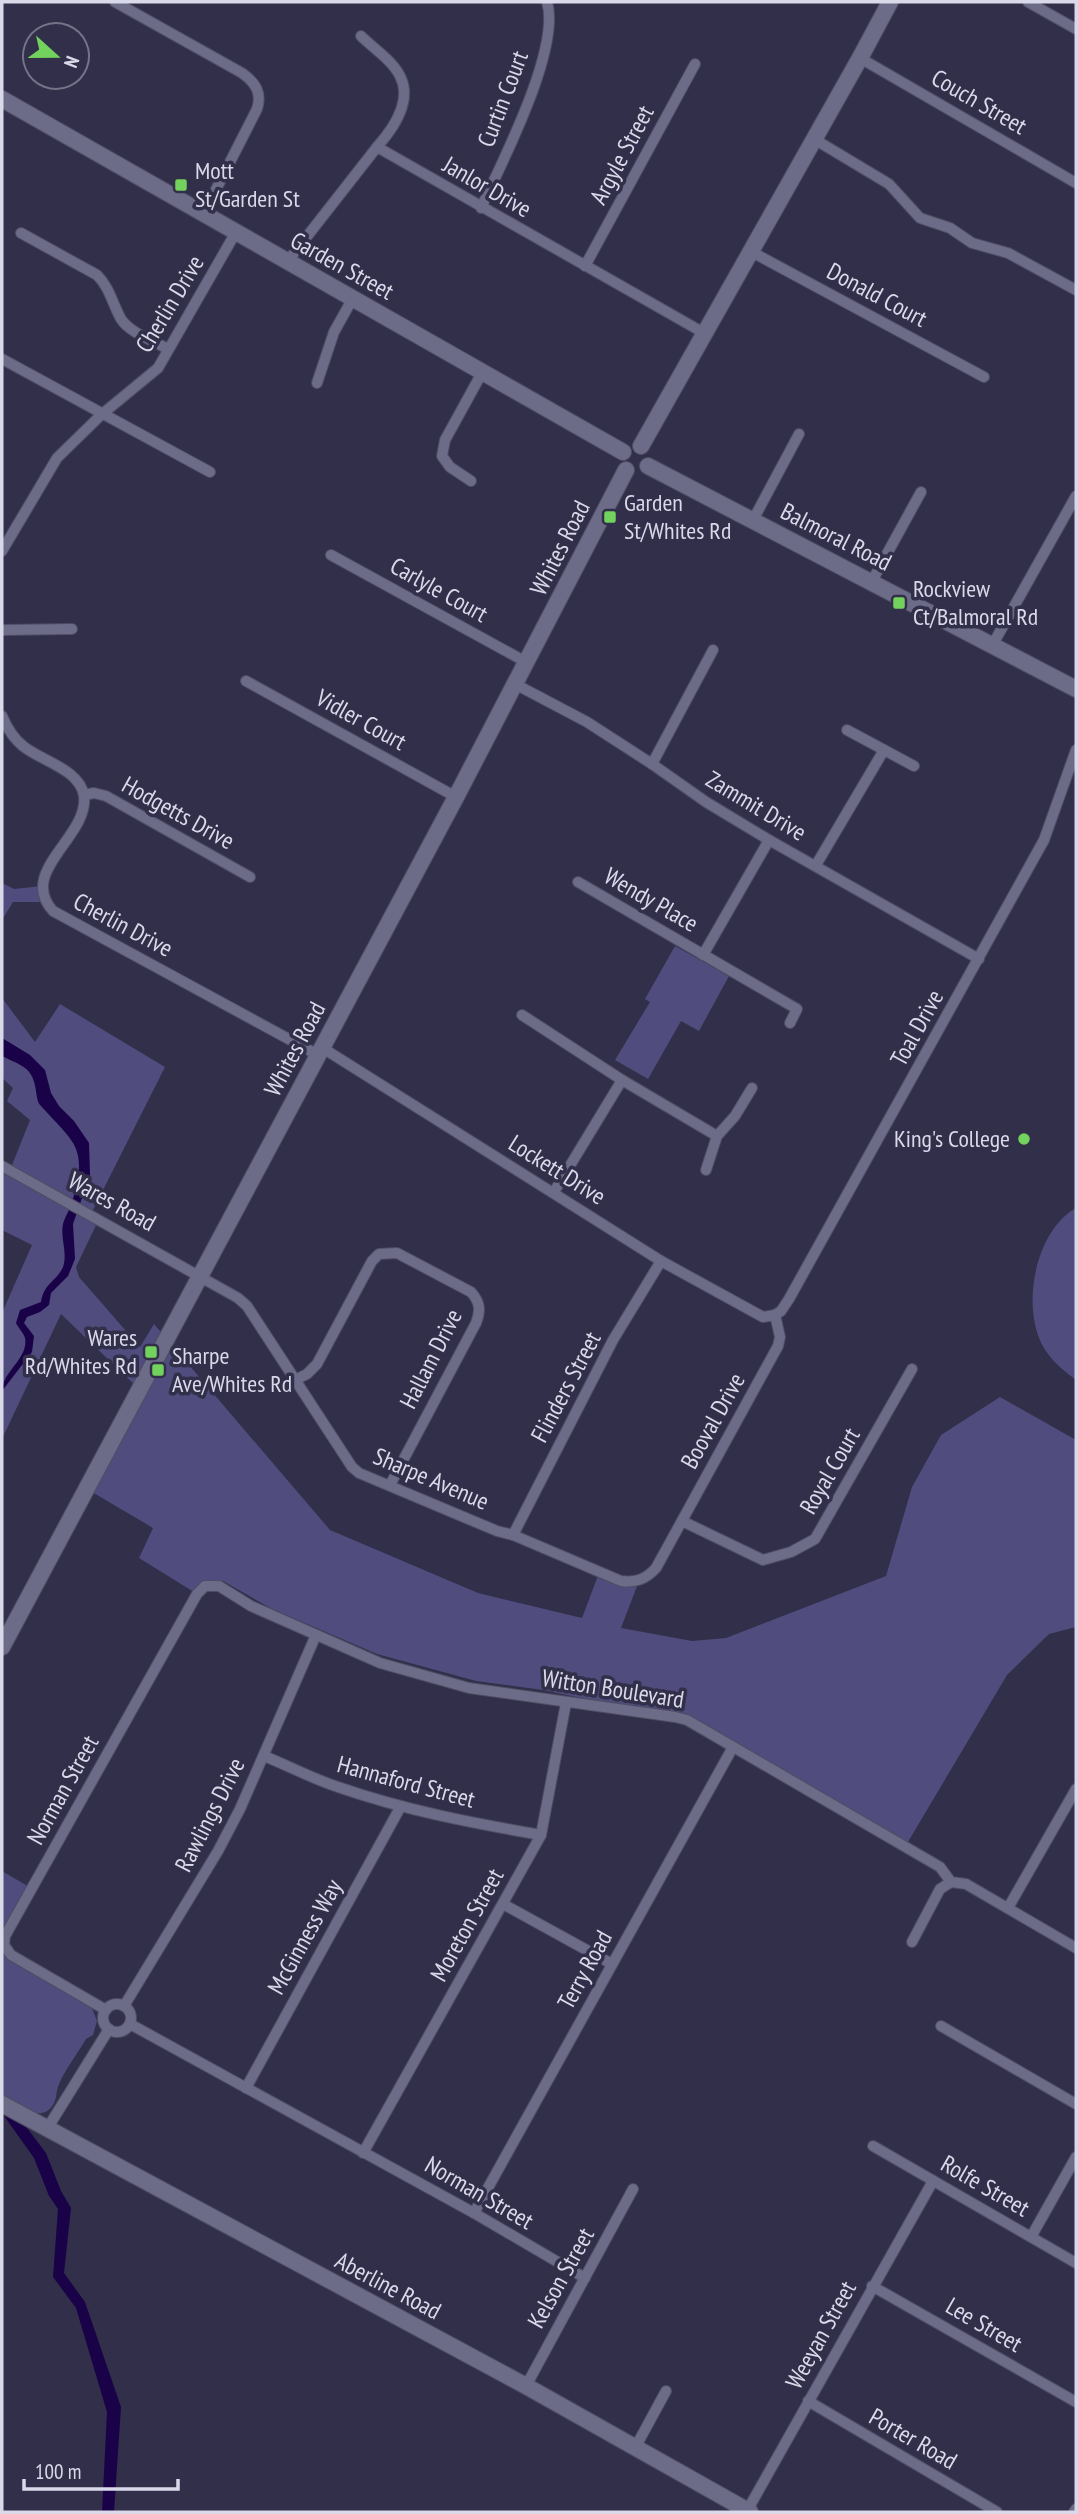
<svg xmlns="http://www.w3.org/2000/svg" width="1078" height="2514" font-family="'PT Sans Narrow',sans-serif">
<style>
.green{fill:#504c7d}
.water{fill:#190248}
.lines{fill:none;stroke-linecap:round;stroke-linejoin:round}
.street-casing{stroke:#4f4d63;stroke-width:12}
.secondary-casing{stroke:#4f4d63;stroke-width:18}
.street{stroke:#6c6b88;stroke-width:10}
.secondary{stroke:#6c6b88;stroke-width:16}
.poi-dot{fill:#73d25d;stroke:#312f49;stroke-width:2.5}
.labels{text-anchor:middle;stroke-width:7;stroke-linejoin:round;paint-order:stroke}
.street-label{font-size:24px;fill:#dad9ea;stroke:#312f49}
.poi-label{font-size:24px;fill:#dad9ea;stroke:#312f49;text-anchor:start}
</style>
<rect width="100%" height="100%" fill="#312f49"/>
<g class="green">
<path d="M2 883 14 889 42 886 45 902H13L2 920Z"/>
<path d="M675 946 729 976 699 1031 681 1021 648 1079 615 1060 650 1002 645 999Z"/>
<path d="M2 998 35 1042 60 1004 165 1067 91 1214 99 1219 76 1267 79 1277 140 1347 154 1324 330 1530 478 1593 582 1618 599 1573 639 1581 621 1628 692 1641 726 1638 886 1576 912 1487 941 1435 1000 1397 1076 1440V1627L1049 1634 1007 1675 905 1847 681 1719 543 1690 476 1681 377 1654 272 1609 223 1581 219 1586 197 1594 139 1558 153 1528 87 1489 140 1390 61 1314 2 1439V1313L32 1245 2 1230V1166L10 1170 30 1120 7 1101 13 1088 2 1078Z"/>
<path d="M1076 1208V1380C1067 1373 1055 1364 1048 1354 1018 1315 1034 1231 1076 1208Z"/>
<path d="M2 1871 31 1888 4 1945 92 2008 97 2021 93 2035 86 2039C78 2053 63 2072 58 2087 56 2092 57 2097 54 2103 43 2125 17 2106 2 2098Z"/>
</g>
<g class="water">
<path d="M2 1038 30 1055 45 1070 51 1093 59 1106 74 1121 89 1143 90 1175 73 1224 75 1259 68 1276 51 1293 49 1305 40 1312 27 1317 24 1323 34 1336 32 1352 2 1391C2 1372 29 1358 25 1338 24 1334 18 1327 16 1323L20 1310 41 1302C44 1283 56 1282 63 1267 68 1252 60 1239 63 1224 65 1216 71 1208 73 1199 88 1146 74 1143 41 1106 37 1102 37 1097 36 1091 33 1067 22 1066 2 1056Z"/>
<path d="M2 2095 46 2153 61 2191 71 2208 64 2273 85 2302 121 2407 114 2512H102L107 2412 76 2308 53 2277 58 2209 49 2196 34 2158 2 2113Z"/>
</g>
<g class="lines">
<defs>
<g id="street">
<path d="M115 2 242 73C256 83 262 93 257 109L204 213"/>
<path d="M1028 2 1076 29"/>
<path d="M361 36C373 48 392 60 400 76 413 101 393 129 377 147"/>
<path d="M860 58 1076 183"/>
<path d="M814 139 889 184 920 218 950 228 972 243 1008 253 1076 290"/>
<path d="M481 208C502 162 561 49 547 2"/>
<path d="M21 233 97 275C110 288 112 303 121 319 130 333 154 341 168 349"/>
<path d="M750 251 984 377"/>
<path d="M287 262 377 147 704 333"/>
<path d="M585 266 695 64"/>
<path d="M2 359 210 472"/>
<path d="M317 383 334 332 353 298"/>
<path d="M471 481 450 467 442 456 445 440 483 371"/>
<path d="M753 520 799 434"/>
<path d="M2 551 57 458 101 415 158 368 236 232"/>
<path d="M331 555 526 662"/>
<path d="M872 581 921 492"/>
<path d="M2 630 72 629"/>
<path d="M993 644 1076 496"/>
<path d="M246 681 456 797"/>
<path d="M515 684 587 722 652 764 706 802 769 840 979 959"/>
<path d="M2 716C7 728 13 738 23 746 41 761 80 769 84 796 89 837 17 871 53 911L318 1055"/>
<path d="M847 730 914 766"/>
<path d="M652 764 713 650"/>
<path d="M84 795 94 793 106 796 250 877"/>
<path d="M816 865 884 750"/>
<path d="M578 882 797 1009 790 1023"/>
<path d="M703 955 769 840"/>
<path d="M522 1015 622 1080"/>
<path d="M321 1047 661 1261 763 1317 775 1315"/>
<path d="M2 1166 238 1298 247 1306 352 1467 359 1473 497 1531 513 1535 621 1581C636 1583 646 1579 656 1568L778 1346 780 1337 775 1315"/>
<path d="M706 1170 717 1136 735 1116 752 1088"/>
<path d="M554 1192 622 1080 717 1136"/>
<path d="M775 1315 781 1311 789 1299 1044 840 1076 750"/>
<path d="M297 1379 307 1374 317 1364 372 1261 379 1254 397 1253 471 1292C480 1302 481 1310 476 1323L390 1485"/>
<path d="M682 1521 763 1560 791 1552 815 1539 912 1369"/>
<path d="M513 1535 613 1340 661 1261"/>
<path d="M264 1756C289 1766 313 1779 338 1787 404 1810 472 1823 541 1835"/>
<path d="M503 1904 612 1964"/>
<path d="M1008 1908 1076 1789"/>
<path d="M912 1942 940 1889 951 1882"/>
<circle cx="117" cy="2018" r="14"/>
<path d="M124 2006 218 1851 240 1809 316 1635"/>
<path d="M106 2010 11 1955 4 1945 5 1936 197 1594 205 1586H219L251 1606 380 1663 469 1688 675 1717 687 1720 940 1867 951 1882 966 1884 1076 1948"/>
<path d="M130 2024 474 2213 585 2278"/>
<path d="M941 2026 1076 2104"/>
<path d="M246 2088 401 1806"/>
<path d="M47 2129 109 2029"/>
<path d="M873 2146 1076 2263"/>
<path d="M363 2153 541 1835 566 1703"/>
<path d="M474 2213 733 1747"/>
<path d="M1031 2237 1076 2157"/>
<path d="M872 2286 1076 2402"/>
<path d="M526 2386 633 2189"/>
<path d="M808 2401 997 2512"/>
<path d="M635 2448 666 2391"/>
<path d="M747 2511 933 2181"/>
<path d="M1074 2512 1076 2509"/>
</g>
<g id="secondary">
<path d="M2 99 623 452"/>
<path d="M641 446 860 58 890 2"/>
<path d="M648 466 1076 689"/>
<path d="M2 1647 456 797 626 470"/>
<path d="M2 2104 526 2386 750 2512"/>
</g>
</defs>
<use href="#street" class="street-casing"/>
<use href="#secondary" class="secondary-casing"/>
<use href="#street" class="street"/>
<use href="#secondary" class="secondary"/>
</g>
<g class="poi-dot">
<rect x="174" y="178" width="14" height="14" rx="3.5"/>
<rect x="603" y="510" width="14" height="14" rx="3.5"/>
<rect x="892" y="596" width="14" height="14" rx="3.5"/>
<circle cx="1024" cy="1139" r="7"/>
<rect x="144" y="1345" width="14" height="14" rx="3.5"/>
<rect x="151" y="1363" width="14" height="14" rx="3.5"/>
</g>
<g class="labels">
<g class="street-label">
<text transform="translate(503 99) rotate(-69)" y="8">Curtin Court</text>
<text transform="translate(979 102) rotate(30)" y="8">Couch Street</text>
<text transform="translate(622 155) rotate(-62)" y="8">Argyle Street</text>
<text transform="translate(487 187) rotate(30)" y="8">Janlor Drive</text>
<text transform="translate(342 266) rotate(29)" y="8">Garden Street</text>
<text transform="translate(877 295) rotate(28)" y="8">Donald Court</text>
<text transform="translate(170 304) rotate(-59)" y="8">Cherlin Drive</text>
<text transform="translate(836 537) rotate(27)" y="8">Balmoral Road</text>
<text transform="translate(560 548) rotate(-63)" y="8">Whites Road</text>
<text transform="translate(439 590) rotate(29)" y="8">Carlyle Court</text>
<text transform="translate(361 720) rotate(29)" y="8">Vidler Court</text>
<text transform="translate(756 806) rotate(31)" y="8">Zammit Drive</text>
<text transform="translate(178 813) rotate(29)" y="8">Hodgetts Drive</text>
<text transform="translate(651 900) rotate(30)" y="8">Wendy Place</text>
<text transform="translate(123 925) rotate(28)" y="8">Cherlin Drive</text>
<text transform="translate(917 1028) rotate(-61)" y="8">Toal Drive</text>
<text transform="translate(295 1049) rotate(-62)" y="8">Whites Road</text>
<text transform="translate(557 1170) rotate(32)" y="8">Lockett Drive</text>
<text transform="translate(112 1202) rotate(29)" y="8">Wares Road</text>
<text transform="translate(431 1359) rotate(-63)" y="8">Hallam Drive</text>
<text transform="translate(566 1387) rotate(-62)" y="8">Flinders Street</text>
<text transform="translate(713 1421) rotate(-61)" y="8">Booval Drive</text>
<text transform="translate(830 1471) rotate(-60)" y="8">Royal Court</text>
<text transform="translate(431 1479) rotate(23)" y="8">Sharpe Avenue</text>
<text transform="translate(613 1689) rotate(9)" y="8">Witton Boulevard</text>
<text transform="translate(406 1782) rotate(15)" y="8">Hannaford Street</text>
<text transform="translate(63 1790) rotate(-61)" y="8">Norman Street</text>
<text transform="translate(210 1815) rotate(-63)" y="8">Rawlings Drive</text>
<text transform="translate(467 1925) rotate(-61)" y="8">Moreton Street</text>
<text transform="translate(305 1937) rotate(-61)" y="8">McGinness Way</text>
<text transform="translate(585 1970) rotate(-61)" y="8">Terry Road</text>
<text transform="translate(985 2186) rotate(30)" y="8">Rolfe Street</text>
<text transform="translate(479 2193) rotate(30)" y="8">Norman Street</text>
<text transform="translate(561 2278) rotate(-61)" y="8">Kelson Street</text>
<text transform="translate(388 2286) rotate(28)" y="8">Aberline Road</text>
<text transform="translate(984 2325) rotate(30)" y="8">Lee Street</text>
<text transform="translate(821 2335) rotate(-61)" y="8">Weeyan Street</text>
<text transform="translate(913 2439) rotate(30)" y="8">Porter Road</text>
</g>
<g class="poi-label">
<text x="195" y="179">Mott<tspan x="195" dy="28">St/Garden St</tspan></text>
<text x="624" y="511">Garden<tspan x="624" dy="28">St/Whites Rd</tspan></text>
<text x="913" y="597">Rockview<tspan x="913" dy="28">Ct/Balmoral Rd</tspan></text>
<text x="1010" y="1147" text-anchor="end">King's College</text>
<text x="137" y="1346" text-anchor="end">Wares<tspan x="137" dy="28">Rd/Whites Rd</tspan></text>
<text x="172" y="1364">Sharpe<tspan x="172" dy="28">Ave/Whites Rd</tspan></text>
</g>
</g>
<rect width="1078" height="2514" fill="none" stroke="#dad9ea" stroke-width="7"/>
<g transform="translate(56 56) rotate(111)"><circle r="33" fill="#312f49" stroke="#757389" stroke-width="2"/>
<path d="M0-5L12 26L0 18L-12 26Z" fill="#73d25d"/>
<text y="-10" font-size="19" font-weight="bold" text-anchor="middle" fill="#dad9ea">N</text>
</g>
<path d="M24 2479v10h154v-10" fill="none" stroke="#dad9ea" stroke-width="3.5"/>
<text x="35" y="2479" font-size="21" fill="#dad9ea" stroke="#312f49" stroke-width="5" paint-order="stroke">100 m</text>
</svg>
